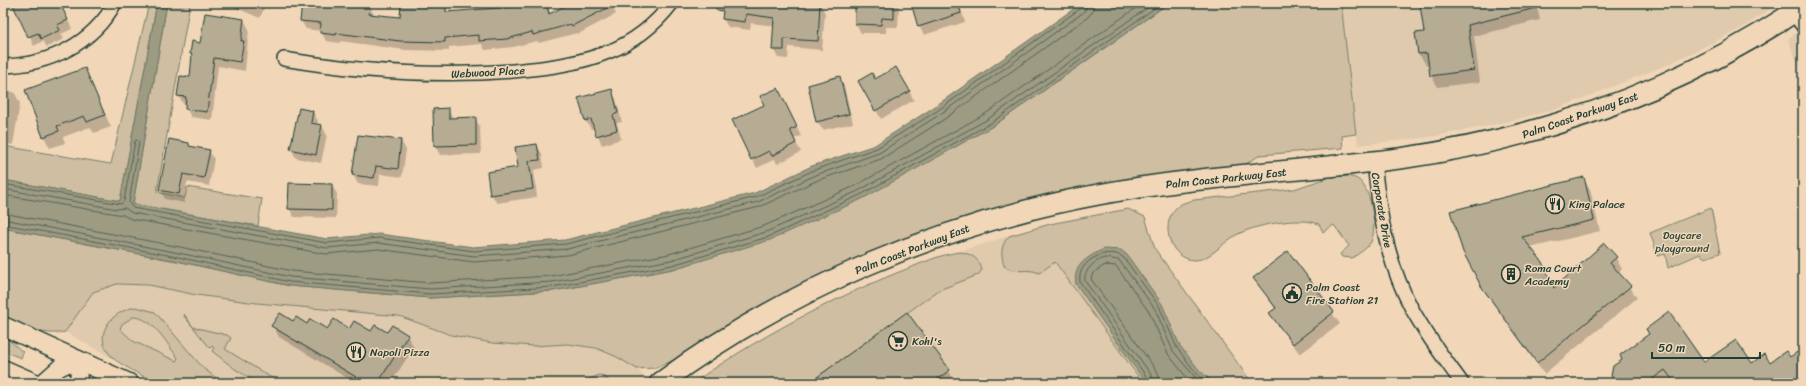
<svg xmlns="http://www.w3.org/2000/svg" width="1806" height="386" font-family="Sriracha,sans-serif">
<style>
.built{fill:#dfcaad}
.green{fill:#cfbea2;stroke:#777e6b;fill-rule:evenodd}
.water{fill:#9e9b83;stroke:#6b7563}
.shadow{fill:#0003}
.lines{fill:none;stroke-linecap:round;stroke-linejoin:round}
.shore{stroke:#526354;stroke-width:1}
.building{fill:#b6ac94;stroke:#1f3d34}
.service-casing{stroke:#1f3d34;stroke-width:9}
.minor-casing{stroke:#1f3d34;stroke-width:16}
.tertiary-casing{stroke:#1f3d34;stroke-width:19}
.secondary-casing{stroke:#1f3d34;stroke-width:21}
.primary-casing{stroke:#1f3d34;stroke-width:23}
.service{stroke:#f1d7b8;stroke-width:6}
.minor{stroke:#f1d7b8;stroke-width:13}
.tertiary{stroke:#f1d7b8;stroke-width:16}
.secondary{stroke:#f1d7b8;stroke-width:18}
.primary{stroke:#f1d7b8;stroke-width:20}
.labels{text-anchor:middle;stroke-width:3;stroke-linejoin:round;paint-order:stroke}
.street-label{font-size:11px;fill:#1f3d34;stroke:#f1d7b8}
.poi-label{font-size:11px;fill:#1f3d34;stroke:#f1d7b8;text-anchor:start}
.park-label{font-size:11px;fill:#314a3f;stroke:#f1d7b8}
</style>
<rect width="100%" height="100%" fill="#f1d7b8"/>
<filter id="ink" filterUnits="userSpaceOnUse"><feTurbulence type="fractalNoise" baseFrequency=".025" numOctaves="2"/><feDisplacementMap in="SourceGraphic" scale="8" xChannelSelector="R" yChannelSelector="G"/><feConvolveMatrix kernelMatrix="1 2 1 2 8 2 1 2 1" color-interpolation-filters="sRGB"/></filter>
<g filter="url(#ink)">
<g class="built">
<path d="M1341 3H1779L1744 27 1669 64 1554 110 1493 125 1430 137 1358 145Z"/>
<path d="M1803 27V79L1788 39Z"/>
<path d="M1031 229 1143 383H693L764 338 859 289 954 253Z"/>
<path d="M117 284 149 285 196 295 257 303 399 316 451 335 492 343 534 346 568 344 596 348 617 357 637 369 646 379 640 383H157L65 332 93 292Z"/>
</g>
<g class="green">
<path d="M149 3H157L120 201 3 180V146L111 164Z"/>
<path d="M167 3H190L157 192 185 198 187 187 262 199 258 226 133 204Z"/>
<path d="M1169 3H1341L1356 134 1342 136 1343 148 1260 155 1238 169 1087 188 741 320 676 359 656 368 637 369 617 357 596 348 568 344 534 346 492 343 451 335 399 316 257 303 196 295 149 285 117 284 93 292 65 332C42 337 23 325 3 317V228L177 261 290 286 430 298 553 291 673 269 993 126Z"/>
<path d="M1330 177C1338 177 1348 175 1355 178 1371 183 1378 229 1371 242 1367 249 1358 254 1352 258L1342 257 1340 254 1349 246 1334 225 1323 232 1319 224C1300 216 1251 225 1233 237 1222 244 1209 260 1195 260 1170 260 1160 225 1175 209 1180 203 1187 202 1194 200L1294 189Z"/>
<path d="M1711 208 1720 253 1705 258 1700 254 1668 268 1665 254 1658 256 1650 233Z"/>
<path d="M1128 209 1145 217 1155 249 1252 383H1143L1055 262 1039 273C1027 267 1015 275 1004 266 1001 254 1000 246 1009 236L1050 224Z"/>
<path d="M960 252C971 254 979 258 982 270L978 275 939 290 809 383H693C757 338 827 301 899 272 918 265 940 254 960 252Z"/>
<path d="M136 307 155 312 203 368 223 383C212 383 163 386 156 382 147 379 118 363 113 358 90 336 111 311 136 307ZM133 317C153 317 167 344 178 358L176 361 133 341 120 329 122 324Z"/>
<path d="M184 314 193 327 227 335 231 338 225 349 280 383H258L235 369 212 351 214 348 212 346 210 348 184 316Z"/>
<path d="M3 335 23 352 21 358 3 351Z"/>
<path d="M599 375 603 376 612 383H580Z"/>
</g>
<g class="water">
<path d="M157 3H167L133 204 327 239 379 234 473 247 565 240 755 193 812 166 875 145 934 107 1082 3H1169L993 126 862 199 770 240 673 269 553 291 430 298 290 286 177 261 3 228V180L120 201Z"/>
<path d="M1104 249 1121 250 1127 255 1162 304 1180 346 1200 371 1214 383H1146L1076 284C1072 265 1089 256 1104 249Z"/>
</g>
<g class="shadow">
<path d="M13 3H60L72 29 61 34 64 39 47 47 43 41 34 46Z"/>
<path d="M224 3H266L260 18Z"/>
<path d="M303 3H345V5L370 7 374 15 401 19 402 3H422L423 6 445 7 449 13 512 8 511 3H547L551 14 573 3H610L616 14 578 34 577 33 539 43 537 41 513 47 485 50 482 44 449 47V51L405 50 340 41V43L326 41 321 31 306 29 301 21Z"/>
<path d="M725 3 820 4 825 13 822 50 789 47 788 59 778 58 773 49 775 26 751 23 750 30 728 27 723 19Z"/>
<path d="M856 3H899L898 27H886V33H861L856 24Z"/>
<path d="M912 3H959L965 22 924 35 919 26Z"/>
<path d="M1442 3H1536L1540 20 1474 36 1480 82 1438 87 1431 76 1430 64 1426 65 1419 54 1426 32Z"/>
<path d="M244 20 249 29 245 71 218 66 212 120 191 117 186 108V105H184L178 96 191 78 193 58 191 54 200 44Z"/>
<path d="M896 68 914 100 881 119 860 81 875 80Z"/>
<path d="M84 69 111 127 94 133 90 127 63 137 65 143 50 148 44 137 26 91Z"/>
<path d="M839 77 844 86 853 123 823 130 817 122Z"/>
<path d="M3 90 14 92 20 103 13 145 3 143Z"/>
<path d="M611 90 616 99 622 122 617 123 621 139 602 145 595 128 591 129 585 120Z"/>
<path d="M782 98 801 136 794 139 801 152 777 164 775 159 757 168 752 159Z"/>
<path d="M299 109 313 112 318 121 317 125 322 126 327 135 321 163 296 158 291 149Z"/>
<path d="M434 109H448L453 118H475L480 127 481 154 440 155 435 146Z"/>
<path d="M401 141 406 150 402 177 380 174 379 186 358 184 353 175Z"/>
<path d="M189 144 190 147 209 151 214 159 209 186 187 182 184 203 165 199 160 190Z"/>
<path d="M537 145 542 154 544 168 534 170 537 197 497 203 491 194 519 168Z"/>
<path d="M1583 178 1590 189 1600 231 1530 248 1541 261 1555 288 1616 258 1622 269 1617 273 1630 287 1637 298 1544 374 1489 298 1464 251Z"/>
<path d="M332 185 337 194 336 218 294 217 289 208Z"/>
<path d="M1288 252 1340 324 1300 354 1277 324 1271 313 1276 310 1254 278Z"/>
<path d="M293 323 328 331 350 330 407 336 414 347 391 383H355L279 337 273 326Z"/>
<path d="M1803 349V383H1616L1612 376 1704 363 1769 364 1790 358Z"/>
<path d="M949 371 955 382 953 383H811Z"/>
<path d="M458 376 461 382 468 381 469 383H433L432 381Z"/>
</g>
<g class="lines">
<g class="shore">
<path d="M3 184 121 204 124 201 135 141 137 140 139 142 129 203 133 208 327 243 379 238 474 251 566 244 756 197 814 170 877 148 937 111 1081 8 1083 3"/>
<path d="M3 189 117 209 125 208 132 213 327 248 378 243 474 256 567 249 758 202 816 175 879 153 939 115 1084 12 1088 3"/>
<path d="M3 195 123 215 131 219 326 254 378 249 474 262 568 255 759 207 818 180 881 159 943 120 1088 17 1093 11 1094 3"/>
<path d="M3 213 180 247 292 271 430 283 551 276 669 254 764 226 855 186 985 114 1143 3"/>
<path d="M3 219 179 253 291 277 430 289 552 282 671 260 766 232 858 191 988 119 1154 3"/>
<path d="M3 224 178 257 290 282 430 294 552 287 672 265 768 237 860 195 991 123 1162 3"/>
<path d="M1149 383 1148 379 1080 282C1076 261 1109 245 1124 258L1159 306 1177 348 1197 374 1208 383"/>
<path d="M1154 383 1152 376 1085 281C1083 271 1096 259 1105 258 1109 258 1115 260 1119 260L1155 309 1173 351 1200 383"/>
<path d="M1160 383 1158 373 1091 279 1093 273 1105 265 1116 266 1149 312 1168 354 1191 383"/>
</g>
</g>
<g class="building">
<path d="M12 3H60L68 20 57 25 60 30 41 39 38 33 28 37Z"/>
<path d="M302 3H340L370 7 369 14 400 17 401 3 446 6V12L511 7 509 3H546L549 14 571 3H617L572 26 571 24 533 35 532 32 507 39 479 41V35L445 38V42L400 41 336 33V35L320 33 321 23 300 21Z"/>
<path d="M716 3H820L818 41 784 39V50H772L774 18 746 14 745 22 722 19 723 11 716 10Z"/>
<path d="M855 3H894V19L882 18 881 25 855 24Z"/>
<path d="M911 3H958L961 13 918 27Z"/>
<path d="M1435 3H1539L1540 7 1468 25 1474 70 1430 76 1427 53 1418 54 1415 33 1424 32 1420 5Z"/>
<path d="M205 13 244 19 241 41H244L240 62 214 58 207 112 185 109 186 97 177 96 180 76 190 77 192 54H190L192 41 200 43Z"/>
<path d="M896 67 910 91 875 111 858 81 872 73 875 79Z"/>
<path d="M85 68 105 115 87 122 84 116 57 126 59 131 43 137 25 90Z"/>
<path d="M840 76 849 114 816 122 808 85Z"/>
<path d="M778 88 797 127 790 130 796 143 772 156 769 151 751 160 732 120 764 105 760 96Z"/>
<path d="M612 89 618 113 613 115 617 130 596 136 591 119 585 121 578 98Z"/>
<path d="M299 108 313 111 311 123 322 125 316 155 290 149Z"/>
<path d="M449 108V118L476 117V145L434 146 433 109Z"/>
<path d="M358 135 401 140 398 169 376 166 374 178 352 175Z"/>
<path d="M169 139 189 143V146L210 150 204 178 183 174 179 194 159 190Z"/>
<path d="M537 144 540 160 529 161 533 189 490 195 487 172 518 167 515 147Z"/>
<path d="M1584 177 1594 220 1522 237 1541 260 1554 288 1604 243 1617 257 1610 263 1631 286 1537 363 1481 286 1463 252 1450 211Z"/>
<path d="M289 183 332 184V210L288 209Z"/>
<path d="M1288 251 1334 312 1293 344 1269 313 1276 308 1253 278Z"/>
<path d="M907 312 950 370 932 383H809Z"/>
<path d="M1669 312 1704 362 1736 340 1752 363 1764 354 1770 362 1786 351 1790 357 1803 348V383H1675L1665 370 1647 383H1616L1611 376 1613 366 1622 360 1620 355 1649 334 1646 329Z"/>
<path d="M280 313 293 321 296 317 307 324 310 319 327 329 334 319 349 329 354 321 371 331 375 325 387 332 392 325 408 335 378 383H366L271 326Z"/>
</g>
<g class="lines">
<defs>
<path id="service" d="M1791 16 1803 32"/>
<g id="minor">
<path d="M284 59C360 72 436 77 513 71 545 68 579 64 608 52 634 42 655 25 672 3"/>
<path d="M3 66C49 65 92 44 115 3"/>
<path d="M1374 162C1379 212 1387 262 1411 307 1425 334 1444 358 1462 383"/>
</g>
<path id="tertiary" d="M42 383 59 368 78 359 79 383"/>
<g id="secondary">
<path d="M3 326 129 383"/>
<path d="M3 369 35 383"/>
</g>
<path id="primary" d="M660 383C789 288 943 223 1101 194 1200 176 1303 171 1403 158 1547 137 1683 88 1803 6"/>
</defs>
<use href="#service" class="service-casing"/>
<use href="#minor" class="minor-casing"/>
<use href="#tertiary" class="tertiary-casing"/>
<use href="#secondary" class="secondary-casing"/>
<use href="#primary" class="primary-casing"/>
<use href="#service" class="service"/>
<use href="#minor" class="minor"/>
<use href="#tertiary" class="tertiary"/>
<use href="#secondary" class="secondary"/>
<use href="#primary" class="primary"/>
</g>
</g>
<defs>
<symbol id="restaurant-ring" viewBox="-11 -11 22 22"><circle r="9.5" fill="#f1d7b8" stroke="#1f3d34" stroke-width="1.5"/><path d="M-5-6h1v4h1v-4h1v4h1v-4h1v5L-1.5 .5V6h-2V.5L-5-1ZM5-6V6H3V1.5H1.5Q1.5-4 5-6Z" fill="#1f3d34"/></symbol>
<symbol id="building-ring" viewBox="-11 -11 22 22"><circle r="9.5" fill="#f1d7b8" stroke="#1f3d34" stroke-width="1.5"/><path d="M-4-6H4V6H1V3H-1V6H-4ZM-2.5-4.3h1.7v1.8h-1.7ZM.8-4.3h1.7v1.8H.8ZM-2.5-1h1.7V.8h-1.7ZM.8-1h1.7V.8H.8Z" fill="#1f3d34"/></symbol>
<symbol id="civic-ring" viewBox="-11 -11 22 22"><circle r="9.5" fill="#f1d7b8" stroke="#1f3d34" stroke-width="1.5"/><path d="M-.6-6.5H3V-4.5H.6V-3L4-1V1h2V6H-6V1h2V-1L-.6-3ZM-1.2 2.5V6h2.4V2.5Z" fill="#1f3d34"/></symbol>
<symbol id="supermarket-ring" viewBox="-11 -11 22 22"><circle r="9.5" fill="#f1d7b8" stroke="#1f3d34" stroke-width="1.5"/><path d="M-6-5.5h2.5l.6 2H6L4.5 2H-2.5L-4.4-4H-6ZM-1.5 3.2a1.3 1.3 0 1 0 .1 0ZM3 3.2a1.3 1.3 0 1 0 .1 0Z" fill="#1f3d34"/></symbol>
</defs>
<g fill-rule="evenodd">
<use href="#restaurant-ring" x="1544" y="193" width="22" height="22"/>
<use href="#building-ring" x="1500" y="263" width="22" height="22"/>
<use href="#civic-ring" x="1281" y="282" width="22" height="22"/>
<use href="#supermarket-ring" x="887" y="330" width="22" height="22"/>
<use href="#restaurant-ring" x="345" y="341" width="22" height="22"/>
</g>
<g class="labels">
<g class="street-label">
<text transform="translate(488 72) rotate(-3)" y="4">Webwood Place</text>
<text transform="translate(1580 115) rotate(-19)" y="4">Palm Coast Parkway East</text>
<text transform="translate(1226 178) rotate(-6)" y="4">Palm Coast Parkway East</text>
<text transform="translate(1382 210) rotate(80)" y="4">Corporate Drive</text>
<text transform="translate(912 249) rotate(-21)" y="4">Palm Coast Parkway East</text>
</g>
<g class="poi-label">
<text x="1569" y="208">King Palace</text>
<text x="1525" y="272">Roma Court<tspan x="1525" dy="13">Academy</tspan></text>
<text x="1306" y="291">Palm Coast<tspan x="1306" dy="13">Fire Station 21</tspan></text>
<text x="912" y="345">Kohl's</text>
<text x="370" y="356">Napoli Pizza</text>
</g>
<g class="park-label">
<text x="1682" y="239">Daycare<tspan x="1682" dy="13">playground</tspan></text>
</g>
</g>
<rect width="1806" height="386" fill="none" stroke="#f1d7b8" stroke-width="16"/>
<rect x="8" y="8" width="1790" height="370" fill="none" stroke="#1f3d34" stroke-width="1.5" filter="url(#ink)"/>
<path d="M1652 352v6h108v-6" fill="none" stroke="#1f3d34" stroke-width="2"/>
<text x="1658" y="352" font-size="12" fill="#1f3d34" stroke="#f1d7b8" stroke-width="3" paint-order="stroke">50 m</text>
</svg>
